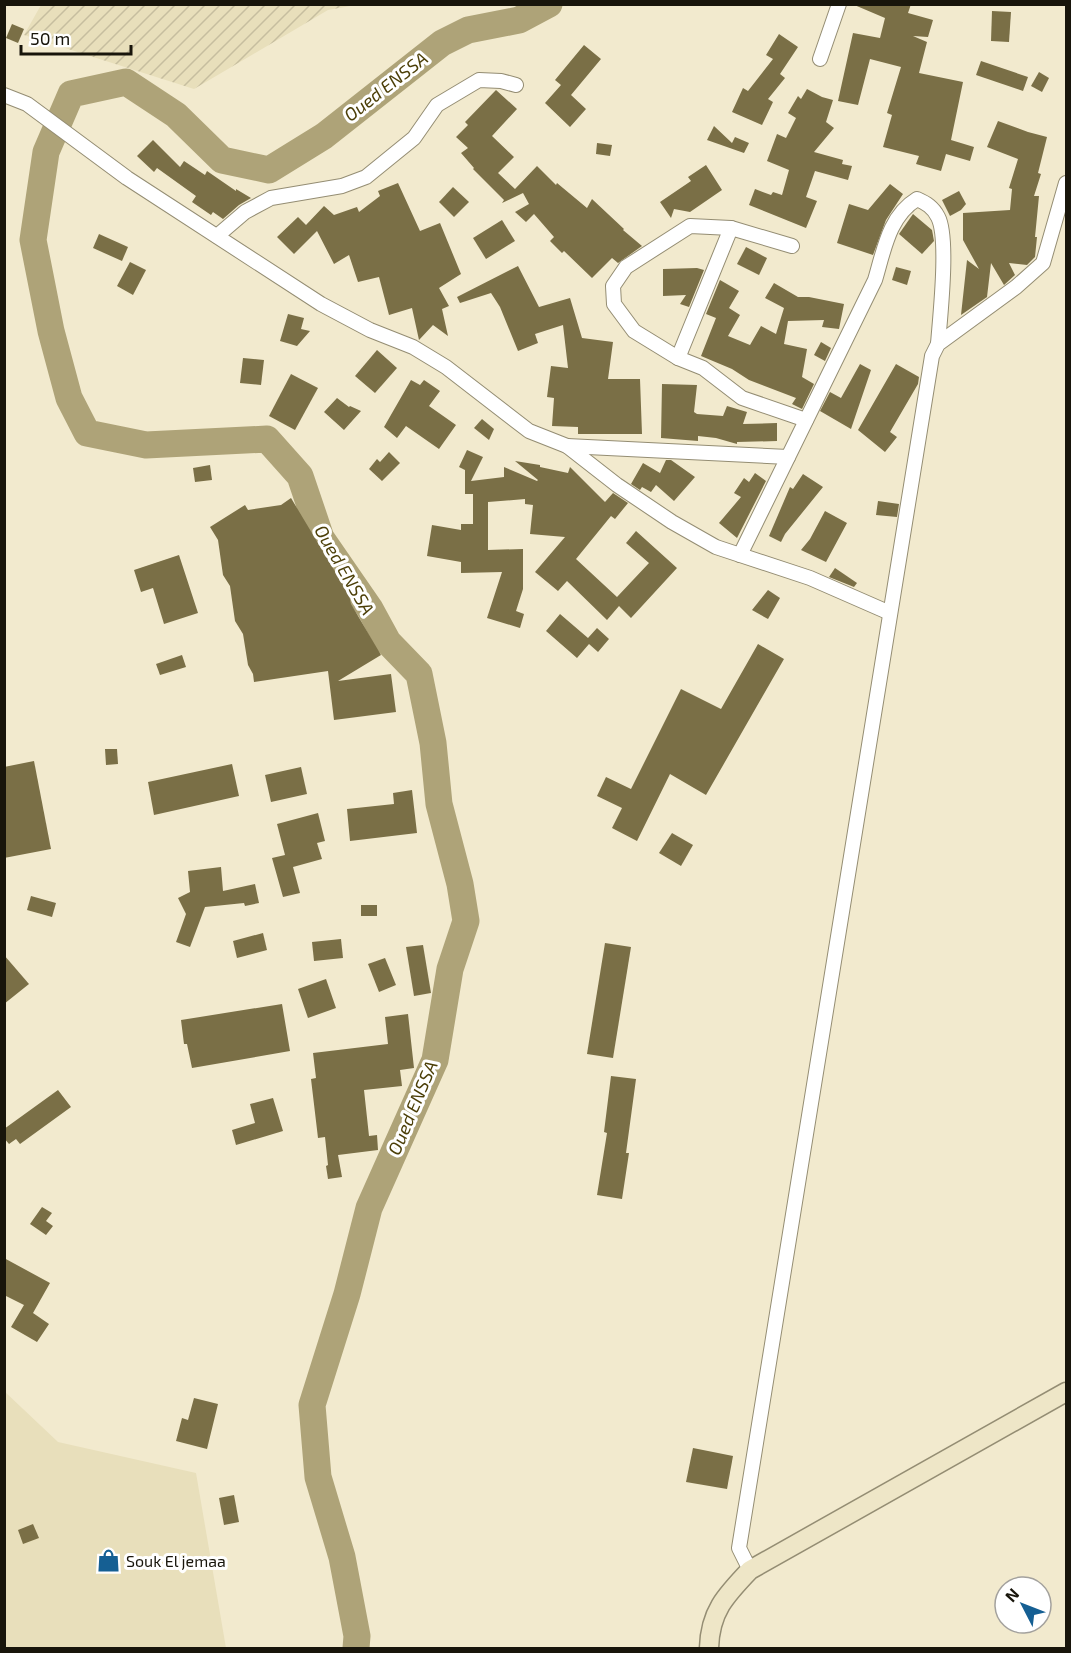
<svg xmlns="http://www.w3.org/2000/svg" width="1071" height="1653" font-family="'Exo 2',sans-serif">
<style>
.built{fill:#e8dfbb}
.industrial{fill:url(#industrial-furrows)}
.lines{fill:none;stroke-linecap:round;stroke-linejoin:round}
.river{stroke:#aea378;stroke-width:27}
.building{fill:#7a6f46}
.street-casing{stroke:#948d73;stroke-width:16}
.secondary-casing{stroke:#948d73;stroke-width:21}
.street{stroke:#fff;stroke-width:14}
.secondary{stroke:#eee6c7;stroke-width:18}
.labels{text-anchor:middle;stroke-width:6;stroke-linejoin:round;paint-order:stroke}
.poi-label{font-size:16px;fill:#18150b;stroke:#fff;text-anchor:start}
.water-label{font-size:18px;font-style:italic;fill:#4c3f08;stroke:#fff}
</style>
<defs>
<pattern id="industrial-furrows" width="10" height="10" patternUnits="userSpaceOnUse" patternTransform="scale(1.5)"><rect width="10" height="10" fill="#e8dfbb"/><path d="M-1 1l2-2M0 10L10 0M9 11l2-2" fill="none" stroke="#c6be9f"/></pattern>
</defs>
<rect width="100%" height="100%" fill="#f2eace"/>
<path class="built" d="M4 1391 58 1442 196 1473 226 1648H5Z"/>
<path class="industrial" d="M41 5V4L356 5 328 10 194 89 24 35Z"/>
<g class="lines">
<path class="river" d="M356 1648 357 1636 342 1557 318 1477 312 1405 347 1294 369 1208 435 1060 450 969 466 921 460 884 439 804 433 743 419 674 388 642 370 609 321 538 300 476 267 439 146 445 87 433 69 398 51 331 33 240 46 152 71 94 126 82 176 115 222 160 269 170 324 136 442 43 468 30 519 20 549 4"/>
</g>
<g class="building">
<path d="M852 4H911L908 13 933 20 928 37 913 36 927 42 919 73 963 82 951 140 974 147 970 161 946 154 941 171 916 164 919 156 883 147 892 115 887 113 901 67 870 59 858 105 838 101 853 33 880 38 885 18Z"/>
<path d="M992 11 1011 12 1009 42 991 41Z"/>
<path d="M12 24 24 29 18 43 6 38Z"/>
<path d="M779 34 798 47 780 74 785 78 768 99 773 102 762 125 732 112 743 88 748 91 773 59 766 55Z"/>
<path d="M584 45 601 59 571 95 586 109 570 127 545 103 561 85 555 80Z"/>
<path d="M981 61 1028 77 1023 91 976 75Z"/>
<path d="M1039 72 1049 78 1042 92 1031 86Z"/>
<path d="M807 89 822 97 833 100 826 122 834 128 814 152 843 160 842 164 852 166 848 180 815 171 806 197 817 201 806 228 749 205 755 189 771 195 773 192 782 195 789 170 767 161 777 134 786 138 796 118 788 113 798 96 801 99Z"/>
<path d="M496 90 517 109 492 136 514 157 498 173 515 189 537 166 556 185 557 183 587 208 592 199 624 229 623 230 642 246 618 263 612 258 592 278 564 251 562 253 550 241 554 237 534 214 526 222 515 212 529 204 523 193 502 203 504 200 473 169 474 168 461 153 468 148 456 137 468 125 465 122Z"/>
<path d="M998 121 1028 132 1047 137 1038 173 1041 174 1034 196H1039L1035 237H1037L1035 257 1027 265 1009 263 1015 275 1004 285 991 263 987 297 961 315 967 260 979 269 963 240V213L1010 210 1012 189 1009 188 1018 159 987 147Z"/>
<path d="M714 126 732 143 735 137 749 143 744 153 707 140Z"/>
<path d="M153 140 180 167 184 161 205 175 207 171 236 191V189L251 198 239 205 223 219 213 212 211 215 192 202 196 196 157 168 154 172 137 156Z"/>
<path d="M597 143 612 145 610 156 596 154Z"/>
<path d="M706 165 722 190 690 212 674 209 671 218 660 202 691 181 688 177Z"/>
<path d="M398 183 420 231 440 223 461 274 439 288 449 306 442 309 448 336 433 325 419 340 412 308 389 315 379 277 358 282 349 255 334 264 317 231 294 254 277 237 298 217 306 225 324 206 334 215 357 207 359 212 380 196 378 191Z"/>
<path d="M890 184 903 194 886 220 873 255 837 243 849 204 868 210Z"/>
<path d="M453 187 469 202 454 217 439 202Z"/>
<path d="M959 191 966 204 961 210 950 216 942 200Z"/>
<path d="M913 214 932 230 934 241 922 254 899 234Z"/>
<path d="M502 220 515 241 486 259 473 238Z"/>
<path d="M99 234 128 247 122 261 93 248Z"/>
<path d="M746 247 767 258 759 275 737 264Z"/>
<path d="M130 262 146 270 133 295 117 286Z"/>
<path d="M518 266 539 307 570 298 582 338 613 342 608 379H640L642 434H578V427L552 426 554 398 547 397 551 366 568 368 563 325 535 334 538 343 518 351 500 307 491 293 460 303 457 297Z"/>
<path d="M896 267 911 271 907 285 892 280Z"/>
<path d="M697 268 704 270 689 307 680 304 686 295 663 296V269Z"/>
<path d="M720 280 739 291 729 308 740 315 728 336 750 345 761 326 776 334 784 308 765 298 774 283 798 297H809L844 304 839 329 822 327 824 320 788 321 784 344 807 349 802 377 814 384 802 409 792 404 796 398 749 380 732 369 701 356 716 318 706 314Z"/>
<path d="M288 314 304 318 301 329 310 331 297 346 280 341Z"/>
<path d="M821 342 831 348 825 361 814 355Z"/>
<path d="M377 350 397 368 375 393 355 376Z"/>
<path d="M243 358 264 360 261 385 240 383Z"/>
<path d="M860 364 871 370 851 429 820 411 830 392 841 398Z"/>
<path d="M896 364 919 377 918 384 890 432 897 437 885 452 858 430Z"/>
<path d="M291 374 318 388 295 430 269 416Z"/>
<path d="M411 380 420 385 424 380 440 391 429 406 456 425 439 449 406 426 397 438 384 427Z"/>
<path d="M662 384 697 385 694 412 697 414 723 416 727 406 747 412 743 424 777 423V441L737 442V444L716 438 698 436V441L661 438Z"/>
<path d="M337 398 349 407 350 406 361 411 344 430 324 412Z"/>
<path d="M482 419 494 429 489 440 474 428Z"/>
<path d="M467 450 483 457 471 481 504 477V467L537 481 538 480 515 461 540 465V467L568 473 570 467 605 502 613 493 628 503 615 519 611 516 576 559 617 597 649 563 626 543 636 531 677 568 631 618 619 606 607 620 567 581 558 591 535 572 565 537 530 534 533 505 525 504V499L488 502V550L523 549V589L516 611 524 614 520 628 487 618 502 572 461 573V562L427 556 432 525 461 530V524H473V494H465V470L459 467Z"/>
<path d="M389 452 400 463 382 481 369 469 377 459 380 462Z"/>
<path d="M666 460H671L695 477 674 501 656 485 651 492 642 487 640 490 631 484 643 463 660 473Z"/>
<path d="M210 465 212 480 195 482 193 468Z"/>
<path d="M755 473 766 481 737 538 719 523 741 497 734 493 744 478 749 482Z"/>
<path d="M803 474 823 487 785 534 781 542 769 536 790 487 793 489Z"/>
<path d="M291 498 349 595 351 604 381 655 338 681 391 674 396 712 334 720 328 671 254 682 253 674 248 665 243 634 235 621 230 586 223 575 218 540 210 527 245 505 248 510 281 505Z"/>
<path d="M878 501 899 504 897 517 876 515Z"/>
<path d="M825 511 847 523 826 562 801 550 810 539Z"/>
<path d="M179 555 198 613 164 624 153 588 141 592 134 570Z"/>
<path d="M835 568 857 583 854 587 829 577Z"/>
<path d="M768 590 780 598 768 619 752 610Z"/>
<path d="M560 614 588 638 597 628 609 639 598 652 589 644 577 658 546 631Z"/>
<path d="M758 644 784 659 706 795 670 774 637 841 612 828 622 808 597 796 606 777 631 789 681 689 721 709Z"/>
<path d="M182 655 186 667 160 675 156 664Z"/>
<path d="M105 749H117L118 764 106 765Z"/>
<path d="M34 761 51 849 4 858V767Z"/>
<path d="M232 764 239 796 154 815 148 782Z"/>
<path d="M301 767 307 794 271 802 265 775Z"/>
<path d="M412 790 417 833 350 841 347 809 394 804 393 793Z"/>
<path d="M318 813 325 841 317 843 322 859 293 867 300 893 283 897 272 858 285 855 277 824Z"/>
<path d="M672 833 693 845 681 866 659 853Z"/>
<path d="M221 867 223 891 255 884 259 903 245 906 244 903 205 907 190 947 176 942 186 914 178 898 190 892 188 871Z"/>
<path d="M31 896 56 903 52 917 27 910Z"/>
<rect x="361" y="905" width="16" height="11"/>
<path d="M263 933 267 950 237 958 233 941Z"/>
<path d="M341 939 343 958 314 961 312 942Z"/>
<path d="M605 943 631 947 613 1058 587 1054Z"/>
<path d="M423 945 431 993 414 996 406 947Z"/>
<path d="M4 955 29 984 4 1004Z"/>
<path d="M385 958 396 985 379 992 368 964Z"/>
<path d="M326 979 336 1008 308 1018 298 989Z"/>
<path d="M282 1004 290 1051 192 1068 187 1044H184L181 1020Z"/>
<path d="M408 1014 414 1068 400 1070 402 1086 364 1090 369 1136 377 1135 378 1150 338 1155 342 1177 328 1179 326 1166 328 1165 325 1137 318 1138 311 1079 316 1078 313 1053 388 1044 385 1017Z"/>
<path d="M611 1076 636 1079 626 1153H629L622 1199 597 1195 607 1133 604 1132Z"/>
<path d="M58 1090 71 1107 20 1144 16 1139 9 1144 4 1138V1129Z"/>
<path d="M273 1098 283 1131 236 1145 232 1130 255 1123 250 1104Z"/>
<path d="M42 1207 52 1213 46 1221 53 1226 46 1235 30 1224Z"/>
<path d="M4 1258 50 1283 33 1313 49 1324 37 1342 11 1327 24 1305 4 1295Z"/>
<path d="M194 1398 218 1404 207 1449 176 1441 182 1418 188 1420Z"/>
<path d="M693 1448 733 1456 727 1489 686 1482Z"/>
<path d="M234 1495 239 1522 224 1525 219 1498Z"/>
<path d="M33 1524 39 1538 23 1544 18 1530Z"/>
</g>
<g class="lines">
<defs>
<g id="street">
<path d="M820 59 839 4"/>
<path d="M4 95 27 104 127 178 321 304 370 330 413 347 446 367 529 431 567 446 617 485 672 522 716 547 810 578 890 613"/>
<path d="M217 236 245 212 271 198 342 186 366 177 414 138 437 105 479 80 501 81 516 85"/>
<path d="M792 246 731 228 690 226 626 267 613 286 614 304 634 331 678 358 703 368 742 398 806 420"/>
<path d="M678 358 731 228"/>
<path d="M567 446 788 457"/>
<path d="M740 555 875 280C884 250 889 216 917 199 926 203 933 207 938 217 949 238 940 317 938 344"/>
<path d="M750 1570 739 1548 932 356 938 344 1016 287 1043 263 1066 183"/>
</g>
<path id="secondary" d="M709 1648C710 1612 725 1596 750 1570L1066 1392"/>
</defs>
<use href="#street" class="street-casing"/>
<use href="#secondary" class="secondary-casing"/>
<use href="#street" class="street"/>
<use href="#secondary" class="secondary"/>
</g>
<defs>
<symbol id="shop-bare" viewBox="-9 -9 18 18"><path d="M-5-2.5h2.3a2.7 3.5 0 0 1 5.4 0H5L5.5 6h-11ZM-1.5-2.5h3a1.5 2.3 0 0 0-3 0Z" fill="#155f93" stroke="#fff" stroke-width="2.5" paint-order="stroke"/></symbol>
</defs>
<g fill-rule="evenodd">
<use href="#shop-bare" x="92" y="1544" width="33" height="33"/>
</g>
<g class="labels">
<g class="poi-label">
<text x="126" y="1567">Souk El jemaa</text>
</g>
<g class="water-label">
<text transform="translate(386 87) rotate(-38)" y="6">Oued ENSSA</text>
<text transform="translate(344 570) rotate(60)" y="6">Oued ENSSA</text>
<text transform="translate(413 1108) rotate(-67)" y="6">Oued ENSSA</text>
</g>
</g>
<rect width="1071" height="1653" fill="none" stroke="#18150b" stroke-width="12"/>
<g transform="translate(1023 1605) rotate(312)"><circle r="28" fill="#ffffff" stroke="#a3a19d" stroke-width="1.5"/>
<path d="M0-4.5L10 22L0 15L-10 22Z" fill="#155f93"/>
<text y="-9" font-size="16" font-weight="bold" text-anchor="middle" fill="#18150b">N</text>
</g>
<path d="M21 45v9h110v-9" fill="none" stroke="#18150b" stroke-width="3"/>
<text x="30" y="45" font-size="18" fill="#18150b" stroke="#ffffff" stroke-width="4.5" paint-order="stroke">50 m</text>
</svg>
